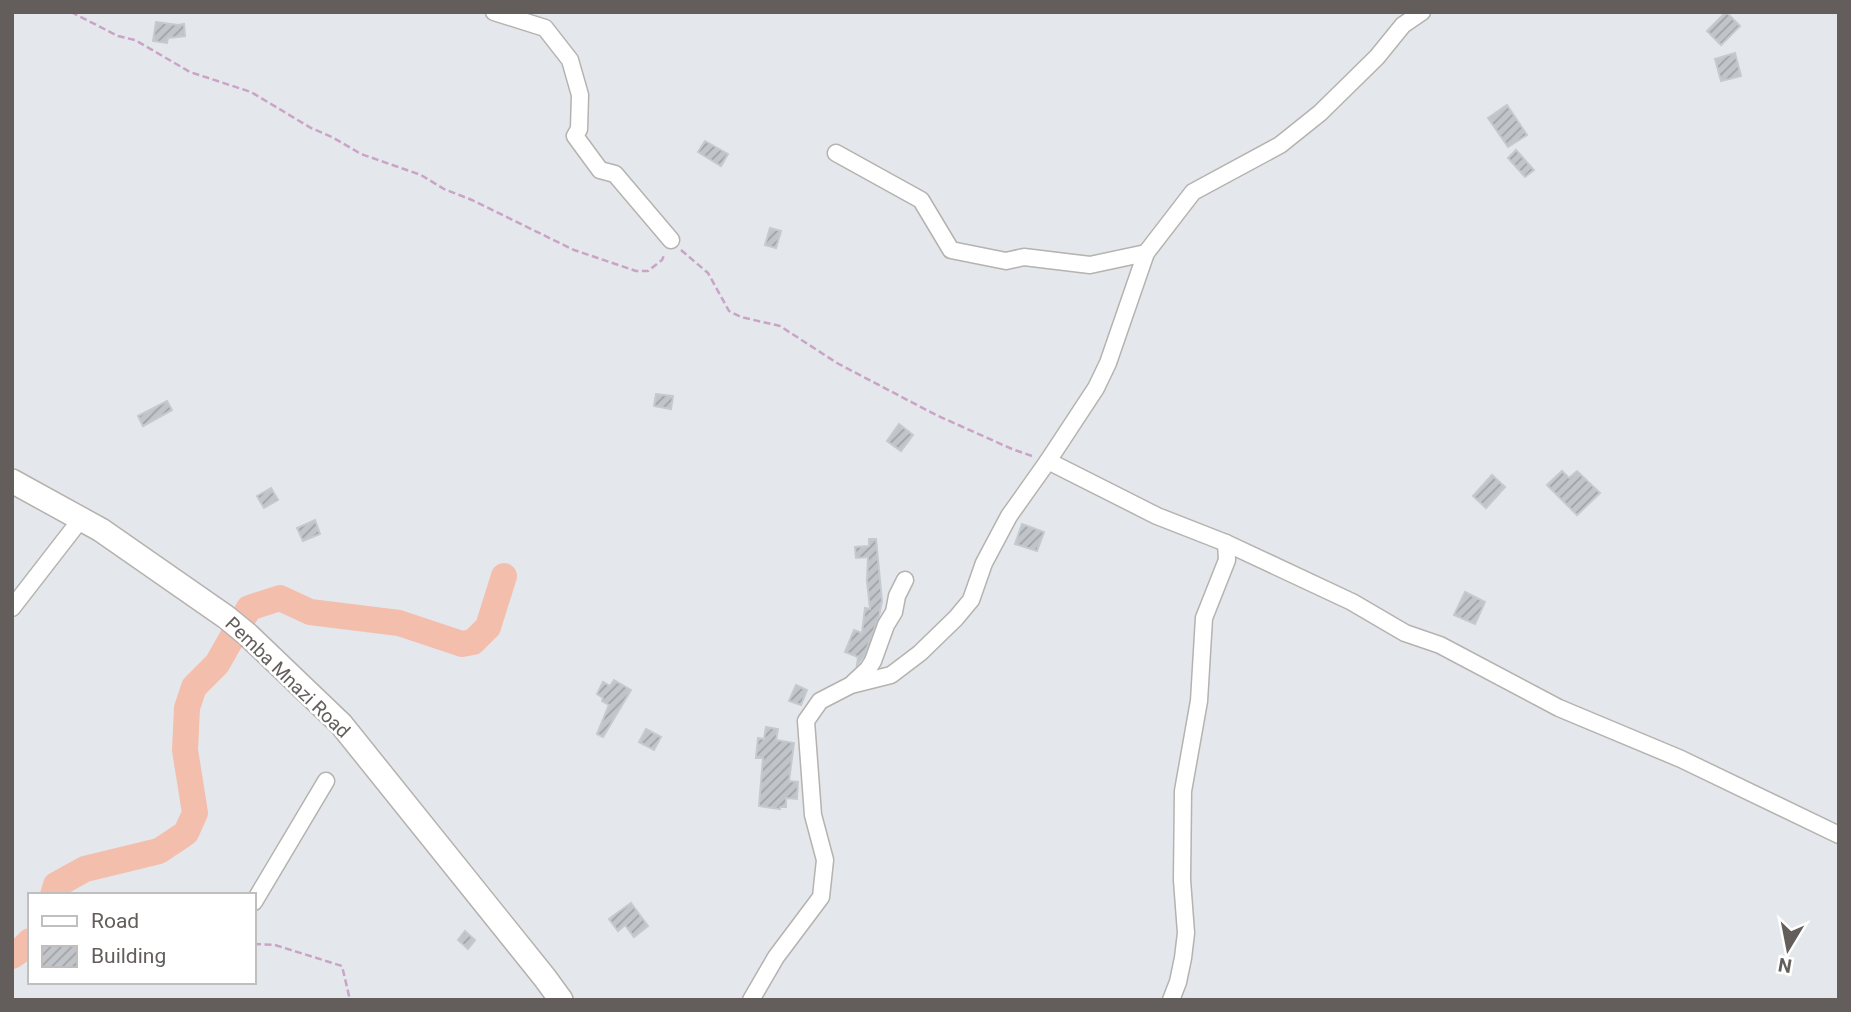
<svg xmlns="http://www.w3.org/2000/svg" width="1851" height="1012" font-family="Roboto,sans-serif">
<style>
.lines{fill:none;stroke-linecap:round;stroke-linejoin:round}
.river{stroke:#f4bead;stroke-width:26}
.building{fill:url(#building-hatch);stroke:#c3cad0;stroke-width:2}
.minor-casing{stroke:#b5b2af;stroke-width:19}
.secondary-casing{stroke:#b5b1ae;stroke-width:26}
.path{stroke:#caa4c7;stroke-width:2.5;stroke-dasharray:7 3.5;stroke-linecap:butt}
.minor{stroke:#fff;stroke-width:16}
.secondary{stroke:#fff;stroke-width:23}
.labels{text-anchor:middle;stroke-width:5;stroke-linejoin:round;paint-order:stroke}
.street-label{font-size:19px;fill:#635e5c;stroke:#fff}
</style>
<defs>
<pattern id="building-hatch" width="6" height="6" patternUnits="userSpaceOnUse" patternTransform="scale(1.75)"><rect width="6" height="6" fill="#c1c4c8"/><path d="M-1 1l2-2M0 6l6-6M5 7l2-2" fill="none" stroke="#a0a2a6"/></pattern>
</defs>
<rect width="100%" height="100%" fill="#e4e8ec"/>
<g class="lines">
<g class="river">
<path d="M53 895 56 885 85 869 159 851 186 833 195 813 185 750 187 708 194 687 217 664 249 608 280 598 310 612 399 623 462 644 473 642 488 627 504 576"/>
<path d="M12 956 22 949 30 941"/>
</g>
</g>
<g class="building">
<path d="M1726 12 1740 26 1721 45 1707 31Z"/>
<path d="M156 22 178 25 184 24 185 36 168 38 167 43 153 41Z"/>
<path d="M1735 53 1741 76 1721 81 1715 59Z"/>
<path d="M1507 105 1527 135 1508 147 1488 118Z"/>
<path d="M705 141 728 154 721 166 698 152Z"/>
<path d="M1516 150 1534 170 1525 177 1508 158Z"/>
<path d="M770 228 781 231 776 248 765 245Z"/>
<path d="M656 394 673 396 671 409 654 406Z"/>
<path d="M167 401 172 410 143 426 138 416Z"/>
<path d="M899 424 913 435 901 451 887 441Z"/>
<path d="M1562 471 1569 478 1577 471 1600 493 1577 515 1547 485Z"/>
<path d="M1492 475 1505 487 1486 508 1473 496Z"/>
<path d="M271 488 278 500 264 508 257 496Z"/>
<path d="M315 520 320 534 303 541 297 528Z"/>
<path d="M1022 524 1044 532 1037 551 1015 544Z"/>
<path d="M869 539H876L882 601 879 616 864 656 857 665 858 657 845 652 854 630 862 633 865 608 870 609 867 581 868 557 856 558 855 547 869 546Z"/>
<path d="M1465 592 1485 602 1475 624 1454 615Z"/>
<path d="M614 680 631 690 603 737 597 734 609 705 602 701 603 698 597 694 603 682 610 686Z"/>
<path d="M796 685 807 690 801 705 789 701Z"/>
<path d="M766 727 778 729 776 740 794 743 789 781 798 782 797 799 786 798V807H780V809L759 806 763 758H756L758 738 764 739Z"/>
<path d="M646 729 661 737 654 750 639 742Z"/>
<path d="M631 903 648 926 634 937 625 925 618 931 609 919Z"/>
<path d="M465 931 475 940 468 949 458 940Z"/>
</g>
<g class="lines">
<defs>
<g id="minor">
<path d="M494 12 545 28 570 60 580 95 579 129 575 136 600 170 615 174 671 240"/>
<path d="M836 153 921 200 951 250 1006 261 1024 257 1090 265 1146 253"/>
<path d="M1048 461 1157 516 1226 543 1352 602 1405 633 1440 645 1559 708 1681 759 1839 835"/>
<path d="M12 608 81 519"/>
<path d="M853 683 868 669 873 661 886 625 894 612 897 596 905 580"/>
<path d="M254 902 326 781"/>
<path d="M751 1000 776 957 821 897 825 860 813 815 806 721 820 701 851 685 891 675 920 653 956 618 971 600 984 563 1009 516 1048 461 1096 388 1108 363 1146 253 1193 192 1280 145 1320 113 1377 57 1403 25 1422 12"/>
<path d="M1171 1000 1178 982 1183 958 1186 933 1182 880 1183 791 1199 701 1204 618 1227 560 1226 543"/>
</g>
<path id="secondary" d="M12 481 101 530 226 617 248 635 341 724 545 978 561 1000"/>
</defs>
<use href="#minor" class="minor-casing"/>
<use href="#secondary" class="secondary-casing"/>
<g class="path">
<path d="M71 12 118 36 135 40 190 72 251 92 311 128 332 137 361 154 421 175 444 189 472 200 574 250 636 271H648L662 260 665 253"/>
<path d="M681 250 708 273 729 311 741 317 780 326 837 363 936 415 1012 449 1032 456"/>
<path d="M254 944 275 945 342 966 350 1000"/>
</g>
<use href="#minor" class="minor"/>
<use href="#secondary" class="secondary"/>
</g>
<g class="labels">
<g class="street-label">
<text transform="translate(288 677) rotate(44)" y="7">Pemba Mnazi Road</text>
</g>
</g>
<rect width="1851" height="1012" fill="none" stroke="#635e5c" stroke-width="28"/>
<rect x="28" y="893" width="228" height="91" fill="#ffffff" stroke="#c1bfbe" stroke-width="2"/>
<rect x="42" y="916" width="35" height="10" fill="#ffffff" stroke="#c1bfbe" stroke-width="2"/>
<text x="91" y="928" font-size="21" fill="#635e5c">Road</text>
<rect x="42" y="946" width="35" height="21" fill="url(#building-hatch)" stroke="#c1bfbe" stroke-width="2"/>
<text x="91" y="963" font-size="21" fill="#635e5c">Building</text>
<g transform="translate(1788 949) rotate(190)" stroke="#ffffff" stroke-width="5" paint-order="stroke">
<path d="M0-5L12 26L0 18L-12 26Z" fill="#635e5c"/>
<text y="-10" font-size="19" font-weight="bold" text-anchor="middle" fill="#635e5c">N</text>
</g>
</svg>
